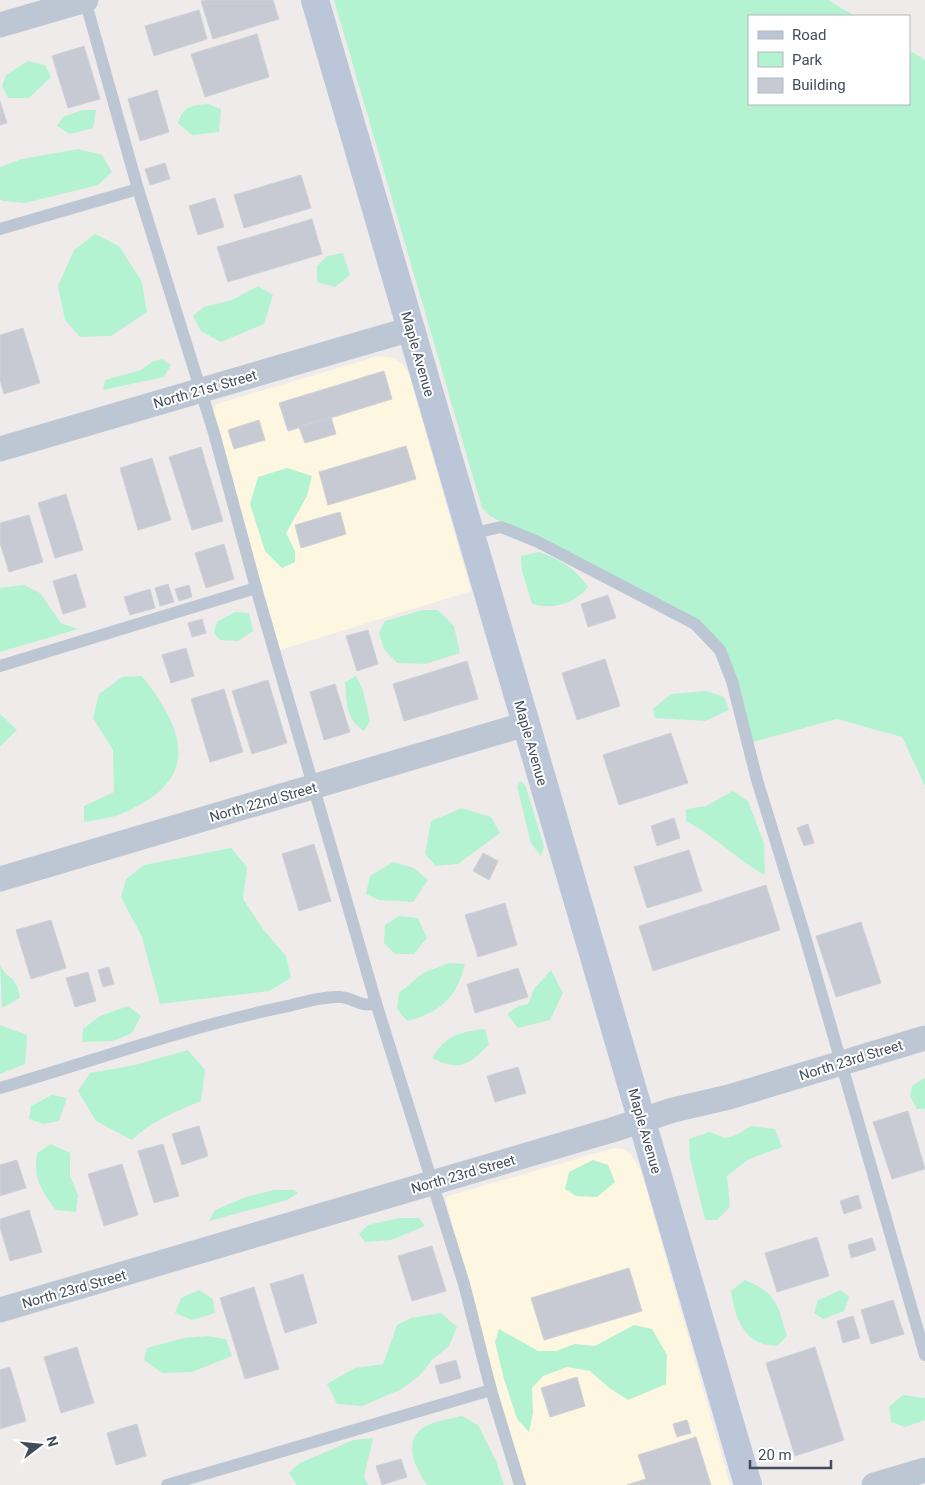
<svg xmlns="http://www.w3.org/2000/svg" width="925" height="1485" font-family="Roboto,sans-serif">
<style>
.commercial{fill:#fdf7e1}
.green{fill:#b3f3d1}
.building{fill:#c7cad2;stroke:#cfd1d8}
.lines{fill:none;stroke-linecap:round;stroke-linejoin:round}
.lane{stroke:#bdc7d3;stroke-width:12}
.street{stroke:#bdc7d3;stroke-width:25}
.secondary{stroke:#bbc7d8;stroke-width:28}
.labels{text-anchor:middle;stroke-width:4;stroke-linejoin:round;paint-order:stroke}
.street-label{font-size:14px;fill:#424d5b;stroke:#fff}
</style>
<rect width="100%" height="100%" fill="#efebeb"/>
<g class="commercial">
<path d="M378 356 394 358 402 364 409 374 471 591 280 650 218 433 213 410 217 404Z"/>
<path d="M614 1148 623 1149 631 1155 641 1170 730 1485H524L495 1388 446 1200 448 1196Z"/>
</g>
<g class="green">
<path d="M334 0H828L855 16H749V104H909V50L925 60V786L902 737 837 719 753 742 709 631 490 516 482 508Z"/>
<path d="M28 61 45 65 51 77 29 98H8L2 86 6 75Z"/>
<path d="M208 104 221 109 219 132 192 135 178 123C183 106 192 105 208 104Z"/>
<path d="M82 110H96L93 128 70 134 57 126 63 117Z"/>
<path d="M78 149 102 155 112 172 98 185 25 203 3 201 0 199V167L22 159Z"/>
<path d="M95 234 119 246 142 282 147 312 111 336 80 337 65 320 58 286 74 250Z"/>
<path d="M343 253 350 275 335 287 317 282V266L327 256Z"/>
<path d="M258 286 273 295 264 324 221 342 201 331 193 316 204 307 232 300Z"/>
<path d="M162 359 171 365 164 377 103 390 105 380 141 370 152 362Z"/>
<path d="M287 468 312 476 307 496 286 533 295 551V562L282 568 265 551 250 504 258 477Z"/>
<path d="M539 552C561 560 575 568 588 587 575 604 552 610 532 604L522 571 521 556Z"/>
<path d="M24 585 40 593 61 623 78 629 0 652V588Z"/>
<path d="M423 610H438L454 626 460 653 425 664 397 663 384 649 379 633 385 621Z"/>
<path d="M235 612 249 613 253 631 238 641 220 640 214 633 217 622Z"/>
<path d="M142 676C188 734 200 781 121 814 110 818 96 820 84 822V806L114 792 113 750 93 718 99 694 122 677Z"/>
<path d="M356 676 363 690 370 721 364 731C345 718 347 703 345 682Z"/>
<path d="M706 691 724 697 729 710 705 721 655 718 653 709 671 694Z"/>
<path d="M0 714 17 730 0 747Z"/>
<path d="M521 781 526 787 544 847 541 856 531 843 517 786Z"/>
<path d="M733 791 748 801 764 843 765 875C737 860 715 836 686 821V809L706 806Z"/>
<path d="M462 808 491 817 500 833 458 864 436 866 425 854 431 821Z"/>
<path d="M231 848 247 867 243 899 263 929 286 956 291 978 269 991 160 1004 142 937 121 897 126 879 144 865Z"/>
<path d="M393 862 414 868 428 880 413 902 379 900 366 894 370 876Z"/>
<path d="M399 916 418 918 427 938 414 954H395L384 943 385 925Z"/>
<path d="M449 963 465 964C457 997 440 1013 407 1021L397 1009 399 993 423 973Z"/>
<path d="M0 964C6 980 17 974 20 998L2 1008Z"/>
<path d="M551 970 563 993 550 1020 518 1028 507 1014 519 1006 528 1004 534 989Z"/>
<path d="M128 1006 141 1016 132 1033 113 1041 82 1042 83 1029 100 1016Z"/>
<path d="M0 1025 27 1035 25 1064 0 1074Z"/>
<path d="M485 1029 489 1044C469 1065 460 1072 432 1058 446 1035 460 1032 485 1029Z"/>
<path d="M188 1050 205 1070 201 1101C177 1111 151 1121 132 1140L96 1121 78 1091 90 1073 135 1065Z"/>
<path d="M925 1078V1109H917L910 1096 912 1086Z"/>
<path d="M52 1095 67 1098 59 1121 44 1124 29 1119 31 1106Z"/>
<path d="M751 1126 775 1129 782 1147 749 1159 727 1176 730 1207 717 1220H705L690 1158 689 1139 709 1132 726 1138 736 1135Z"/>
<path d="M51 1144 70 1153V1176L78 1195 76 1212 56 1210C41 1189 33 1179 37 1153Z"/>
<path d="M593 1160 608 1165 615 1182 597 1197 576 1196 565 1189 569 1172Z"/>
<path d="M274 1190H294L298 1193 287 1200 209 1221 215 1210 246 1197Z"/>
<path d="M399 1218H419L425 1226 391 1240 365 1242 359 1234 368 1225Z"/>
<path d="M745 1280C778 1294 777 1304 787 1336L777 1346C772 1345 763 1345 758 1342 739 1332 734 1310 731 1291Z"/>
<path d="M199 1290 213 1299 215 1313 192 1320 175 1313 181 1298Z"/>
<path d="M841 1290 849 1297 844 1311 823 1319 814 1313 818 1300Z"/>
<path d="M441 1313 457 1327 449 1346 432 1360 419 1376 402 1389 362 1406 337 1404 327 1384 355 1368 383 1364 397 1325 411 1318Z"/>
<path d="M634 1325 652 1329 667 1355 666 1384 628 1400 608 1387 590 1371 567 1367 543 1376 532 1388 533 1413 529 1432 517 1419 504 1379 495 1342 499 1329 538 1351H556L575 1344 595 1346Z"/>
<path d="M207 1336 226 1339 232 1356 192 1372 162 1373 144 1360 147 1348 184 1338Z"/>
<path d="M903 1395 925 1398V1420L905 1427 891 1422 889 1407Z"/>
<path d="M462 1416 478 1425 496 1461 504 1485H427C416 1468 401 1442 424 1427 434 1421 450 1419 462 1416Z"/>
<path d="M373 1438 364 1477 368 1485H297L289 1473 298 1464 353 1440Z"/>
</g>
<g class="building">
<path d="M205 0H273L279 19 213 39 201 1Z"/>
<path d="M199 10 207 39 154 56 145 26Z"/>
<path d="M257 34 269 77 205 97 191 54Z"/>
<path d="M84 46 100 99 68 108 52 56Z"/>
<path d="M157 90 169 132 140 141 128 99Z"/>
<path d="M0 101 7 123 0 125Z"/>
<path d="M165 163 170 179 150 185 145 169Z"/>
<path d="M301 175 311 208 244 228 234 195Z"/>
<path d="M215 198 224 227 198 235 189 206Z"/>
<path d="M312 219 322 254 228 282 217 247Z"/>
<path d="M23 328 40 383 4 394 0 380V335Z"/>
<path d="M384 371 392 399 288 431 279 403Z"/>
<path d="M331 417 336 434 305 443 299 427Z"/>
<path d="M259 420 265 440 234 449 228 430Z"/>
<path d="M406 446 416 479 328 505 319 472Z"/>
<path d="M201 447 223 521 192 530 169 457Z"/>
<path d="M152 458 171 520 138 530 120 468Z"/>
<path d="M66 494 83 550 55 558 38 503Z"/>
<path d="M340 512 346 534 301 548 295 525Z"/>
<path d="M29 515 43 562 9 572 0 543V523Z"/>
<path d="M224 544 234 579 206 588 195 553Z"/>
<path d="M76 574 86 607 63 614 53 581Z"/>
<path d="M168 584 174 602 160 606 155 588Z"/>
<path d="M189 585 192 597 179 601 175 589Z"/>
<path d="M150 589 155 608 130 615 124 597Z"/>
<path d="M608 595 616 618 588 627 581 604Z"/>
<path d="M202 619 206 633 192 637 188 623Z"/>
<path d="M368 630 378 664 357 671 346 636Z"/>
<path d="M186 648 194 676 171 683 162 655Z"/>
<path d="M605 659 620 706 577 720 562 673Z"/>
<path d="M467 661 478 699 404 721 393 684Z"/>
<path d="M268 680 287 743 252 754 232 691Z"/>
<path d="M335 684 350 732 324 740 310 692Z"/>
<path d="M224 689 243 752 210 762 191 699Z"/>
<path d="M671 733 688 783 619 805 603 755Z"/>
<path d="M674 818 680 838 657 846 651 826Z"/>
<path d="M808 824 814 843 804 846 797 828Z"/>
<path d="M314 844 331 901 299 911 282 854Z"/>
<path d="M689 850 702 891 647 908 634 867Z"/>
<path d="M483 853 498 861 489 880 473 871Z"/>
<path d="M766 885 780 930 653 971 639 926Z"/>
<path d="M505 903 517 945 478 957 465 915Z"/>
<path d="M51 920 66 968 31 979 16 930Z"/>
<path d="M861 922 881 983 836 997 816 936Z"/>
<path d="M109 967 114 984 103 987 98 970Z"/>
<path d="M518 968 528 997 475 1013 467 984Z"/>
<path d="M88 972 96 1001 75 1007 66 978Z"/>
<path d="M518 1067 526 1093 495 1102 487 1076Z"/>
<path d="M908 1111 925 1169 892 1179 873 1122Z"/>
<path d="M199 1126 208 1156 182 1165 172 1134Z"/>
<path d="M163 1144 179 1196 154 1203 138 1151Z"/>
<path d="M17 1160 26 1188 0 1196V1165Z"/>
<path d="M122 1164 138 1215 104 1226 88 1174Z"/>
<path d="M858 1195 862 1208 844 1214 840 1201Z"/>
<path d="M29 1210 42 1252 10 1261 0 1227V1219Z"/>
<path d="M817 1237 829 1276 777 1292 765 1253Z"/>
<path d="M872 1238 876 1250 851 1258 848 1245Z"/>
<path d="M432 1246 446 1291 412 1301 398 1256Z"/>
<path d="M629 1268 642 1311 544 1340 531 1298Z"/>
<path d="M303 1274 317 1323 285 1333 270 1284Z"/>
<path d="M254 1287 279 1369 245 1379 220 1298Z"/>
<path d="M893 1300 904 1334 871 1344 861 1310Z"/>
<path d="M853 1316 860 1338 843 1343 837 1321Z"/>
<path d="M77 1347 94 1403 61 1413 44 1357Z"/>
<path d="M815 1347 844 1440 795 1456 766 1363Z"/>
<path d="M456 1360 461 1378 440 1384 435 1366Z"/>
<path d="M10 1367 26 1421 0 1429V1370Z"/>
<path d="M577 1377 585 1406 550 1417 541 1388Z"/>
<path d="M687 1420 691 1433 677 1437 673 1424Z"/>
<path d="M137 1424 146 1456 116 1465 107 1433Z"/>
<path d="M696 1437 711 1485H627L646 1479 638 1455Z"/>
<path d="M401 1459 407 1477 382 1485 376 1466Z"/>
</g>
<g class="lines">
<g class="lane">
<path d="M85 0 138 189 214 433 256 588 376 1003 464 1284 491 1390 520 1485"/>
<path d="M0 229 138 189"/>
<path d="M470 534 501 527 538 542 695 624 720 650 732 681 757 780 804 933 925 1355"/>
<path d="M0 666 256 588"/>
<path d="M0 1088C96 1060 190 1026 288 1006 305 1002 323 996 340 997 355 998 360 1008 376 1003"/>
<path d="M167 1485 491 1390"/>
</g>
<g class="street">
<path d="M0 25 86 0"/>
<path d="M0 449 411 329"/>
<path d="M0 879 526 724"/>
<path d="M0 1310 612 1130 673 1110 729 1097 925 1038"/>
<path d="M874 1485 925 1470"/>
</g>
<path class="secondary" d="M315 0 748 1485"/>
</g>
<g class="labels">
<g class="street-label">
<text transform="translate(418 354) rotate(74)" y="5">Maple Avenue</text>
<text transform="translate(205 389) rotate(-16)" y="5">North 21st Street</text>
<text transform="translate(531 743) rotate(74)" y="5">Maple Avenue</text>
<text transform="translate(263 802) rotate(-16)" y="5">North 22nd Street</text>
<text transform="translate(851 1060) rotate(-17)" y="5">North 23rd Street</text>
<text transform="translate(645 1131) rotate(74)" y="5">Maple Avenue</text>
<text transform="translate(463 1174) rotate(-16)" y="5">North 23rd Street</text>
<text transform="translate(74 1289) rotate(-16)" y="5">North 23rd Street</text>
</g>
</g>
<rect x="748" y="15" width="162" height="90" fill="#ffffff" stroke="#b3b8bd"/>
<rect x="758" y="31" width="25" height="8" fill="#bbc7d8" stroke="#b3b8bd"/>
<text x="792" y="40" font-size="15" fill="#424d5b">Road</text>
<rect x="758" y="52" width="25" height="15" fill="#b3f3d1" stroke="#b3b8bd"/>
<text x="792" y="65" font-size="15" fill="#424d5b">Park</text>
<rect x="758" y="78" width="25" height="15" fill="#c7cad2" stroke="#b3b8bd"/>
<text x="792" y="90" font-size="15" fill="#424d5b">Building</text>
<g transform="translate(40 1445) rotate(74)" stroke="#ffffff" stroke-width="4" paint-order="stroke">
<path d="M0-4L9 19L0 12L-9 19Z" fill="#424d5b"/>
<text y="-8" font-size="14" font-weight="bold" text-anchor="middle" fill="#424d5b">N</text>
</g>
<path d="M750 1460v8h81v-8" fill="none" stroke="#424d5b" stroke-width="2.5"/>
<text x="758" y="1460" font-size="15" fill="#424d5b" stroke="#ffffff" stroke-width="4" paint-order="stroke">20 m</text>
</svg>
